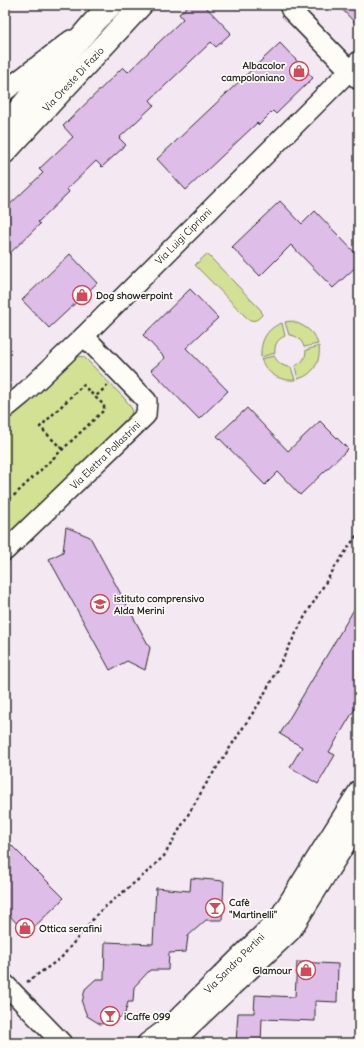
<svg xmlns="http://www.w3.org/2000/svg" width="364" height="1048" font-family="Delius,sans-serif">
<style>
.green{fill:#d3e195;stroke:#7f8660}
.building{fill:#dfbde9;stroke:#2b2b2b}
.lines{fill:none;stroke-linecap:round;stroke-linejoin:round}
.minor-casing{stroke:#2b2b2b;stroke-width:22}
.secondary-casing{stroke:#2b2b2b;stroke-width:25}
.path{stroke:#2b2b2b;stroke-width:2.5;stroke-dasharray:3 3;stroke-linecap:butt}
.minor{stroke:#fdfcf7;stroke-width:19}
.secondary{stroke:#fdfcf7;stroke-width:22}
.labels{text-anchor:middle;stroke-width:3.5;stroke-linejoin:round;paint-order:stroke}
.poi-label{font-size:10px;font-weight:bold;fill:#2b2b2b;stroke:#fdfcf7;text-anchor:start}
.street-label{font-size:10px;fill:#2b2b2b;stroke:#fdfcf7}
</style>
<rect width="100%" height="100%" fill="#f4e9f3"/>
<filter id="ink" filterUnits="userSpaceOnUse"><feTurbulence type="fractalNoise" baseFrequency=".025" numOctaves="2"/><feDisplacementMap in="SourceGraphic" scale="8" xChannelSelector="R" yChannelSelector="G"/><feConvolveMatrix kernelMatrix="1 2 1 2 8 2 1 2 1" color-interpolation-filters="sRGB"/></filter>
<g filter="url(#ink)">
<g class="green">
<path d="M207 254 261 310 262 315C257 320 255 322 248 319L195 265Z"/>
<path d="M292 321C305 326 314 331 318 344L304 347C302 340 296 335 289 335L285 322Z"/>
<path d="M282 323 285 336C278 339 274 344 275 353L261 357C260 341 267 328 282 323Z"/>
<path d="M319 346C321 362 313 375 298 379L295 366C302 363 306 358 306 350Z"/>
<path d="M77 356 84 357 125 399 132 409 131 415 128 421 5 539V419L68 358Z"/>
<path d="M274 356C278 363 283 367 291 367L295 380C279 381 267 374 261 359Z"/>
</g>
<g class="building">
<path d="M189 5H204L231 33 216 47 211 42 150 100 154 105 119 138 126 145 102 167 96 161 67 189 69 192 38 222 40 224 5 258V209L43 173 39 169 73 137 63 126 123 67 128 72 183 19 179 14Z"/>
<path d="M338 5H359V27Z"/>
<path d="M280 43 313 78 276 114 273 111 259 125 257 123 186 190 157 159Z"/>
<path d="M280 201 302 224 315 211 359 257V264L333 288 291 245 260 276 232 247Z"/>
<path d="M70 254 97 283 49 328 22 300Z"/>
<path d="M190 289 218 318 186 348 228 391 199 419 151 370 165 358 143 335Z"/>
<path d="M247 408 288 451 320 421 348 449 300 495 278 472 265 485 217 436Z"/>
<path d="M66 527 90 537 150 648 145 670 127 661 110 670 49 559 63 552Z"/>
<path d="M359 601V702L329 752 335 755 318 784 290 767 302 747 280 734Z"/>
<path d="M5 839 64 898 27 934 5 911Z"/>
<path d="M191 878 224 881 222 920H206L188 936 186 952 169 953 168 970H150L134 987 133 1002H128L125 1013 114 1022 100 1024 87 1016 82 1003 85 989 96 979H104L105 942 153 944 156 888 190 891Z"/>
<path d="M297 962 338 964 337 1002 315 1001V1021L262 1019 261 1043H236L238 1013H254L255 995 295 997Z"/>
</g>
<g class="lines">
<defs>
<g id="minor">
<path d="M289 5 291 10 359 80"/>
<path d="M5 91 71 40"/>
<path d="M5 409 22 395 84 336 359 61"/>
<path d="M5 551 146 415 147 401 84 336"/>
<path d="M5 984 62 1043"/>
<path d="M147 1043 170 1026 278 919 359 790"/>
<path d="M172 1043 291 931 359 823"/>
</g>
<g id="secondary">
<path d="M5 126 94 22 111 5"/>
<path d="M5 152 141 5"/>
</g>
</defs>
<use href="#minor" class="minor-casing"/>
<use href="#secondary" class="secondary-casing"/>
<g class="path">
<path d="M62 449 40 427 83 385 95 397"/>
<path d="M5 504 104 410V405L95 397 108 385"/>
<path d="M27 982 61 958 99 912 145 874 164 856 206 784 260 702 304 618 335 567 359 532"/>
<path d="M355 1043 359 1039"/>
</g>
<use href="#minor" class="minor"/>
<use href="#secondary" class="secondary"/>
</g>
</g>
<defs>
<symbol id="shop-ring" viewBox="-11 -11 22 22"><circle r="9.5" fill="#fdfcf7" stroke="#d1495b" stroke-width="1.5"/><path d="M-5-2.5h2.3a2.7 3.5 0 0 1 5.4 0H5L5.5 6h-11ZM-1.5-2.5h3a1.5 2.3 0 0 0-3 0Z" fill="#d1495b"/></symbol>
<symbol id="school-ring" viewBox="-11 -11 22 22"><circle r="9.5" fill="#fdfcf7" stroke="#d1495b" stroke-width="1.5"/><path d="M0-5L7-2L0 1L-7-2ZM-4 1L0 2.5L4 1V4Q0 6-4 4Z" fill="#d1495b"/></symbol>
<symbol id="bar-ring" viewBox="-11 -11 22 22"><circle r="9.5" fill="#fdfcf7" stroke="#d1495b" stroke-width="1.5"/><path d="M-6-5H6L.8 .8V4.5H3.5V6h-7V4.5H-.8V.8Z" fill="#d1495b"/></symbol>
</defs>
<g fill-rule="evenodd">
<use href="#shop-ring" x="288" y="60" width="22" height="22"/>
<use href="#shop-ring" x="71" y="284" width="22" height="22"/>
<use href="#school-ring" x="89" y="593" width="22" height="22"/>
<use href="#bar-ring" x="204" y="897" width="22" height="22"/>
<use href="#shop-ring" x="14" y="917" width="22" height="22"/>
<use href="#shop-ring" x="295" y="959" width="22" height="22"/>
<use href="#bar-ring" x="99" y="1005" width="22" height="22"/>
</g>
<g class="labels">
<g class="poi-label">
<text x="285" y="69" text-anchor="end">Albacolor<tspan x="285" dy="12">campoloniano</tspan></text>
<text x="96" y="299">Dog showerpoint</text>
<text x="114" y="602">istituto comprensivo<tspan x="114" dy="12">Alda Merini</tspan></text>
<text x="229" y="906">Cafè<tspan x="229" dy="12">"Martinelli"</tspan></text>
<text x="39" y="932">Ottica serafini</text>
<text x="292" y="974" text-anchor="end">Glamour</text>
<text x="124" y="1020">iCaffe 099</text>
</g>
<g class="street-label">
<text transform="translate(73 79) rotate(-47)" y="4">Via Oreste Di Fazio</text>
<text transform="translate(183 236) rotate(-45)" y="4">Via Luigi Cipriani</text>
<text transform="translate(105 455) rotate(-44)" y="4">Via Elettra Pollastrini</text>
<text transform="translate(234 963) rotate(-45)" y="4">Via Sandro Pertini</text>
</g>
</g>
<rect width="364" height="1048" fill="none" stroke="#fdfcf7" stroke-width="20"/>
<rect x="10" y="10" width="344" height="1028" fill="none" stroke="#2b2b2b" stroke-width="1.5" filter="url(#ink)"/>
</svg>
